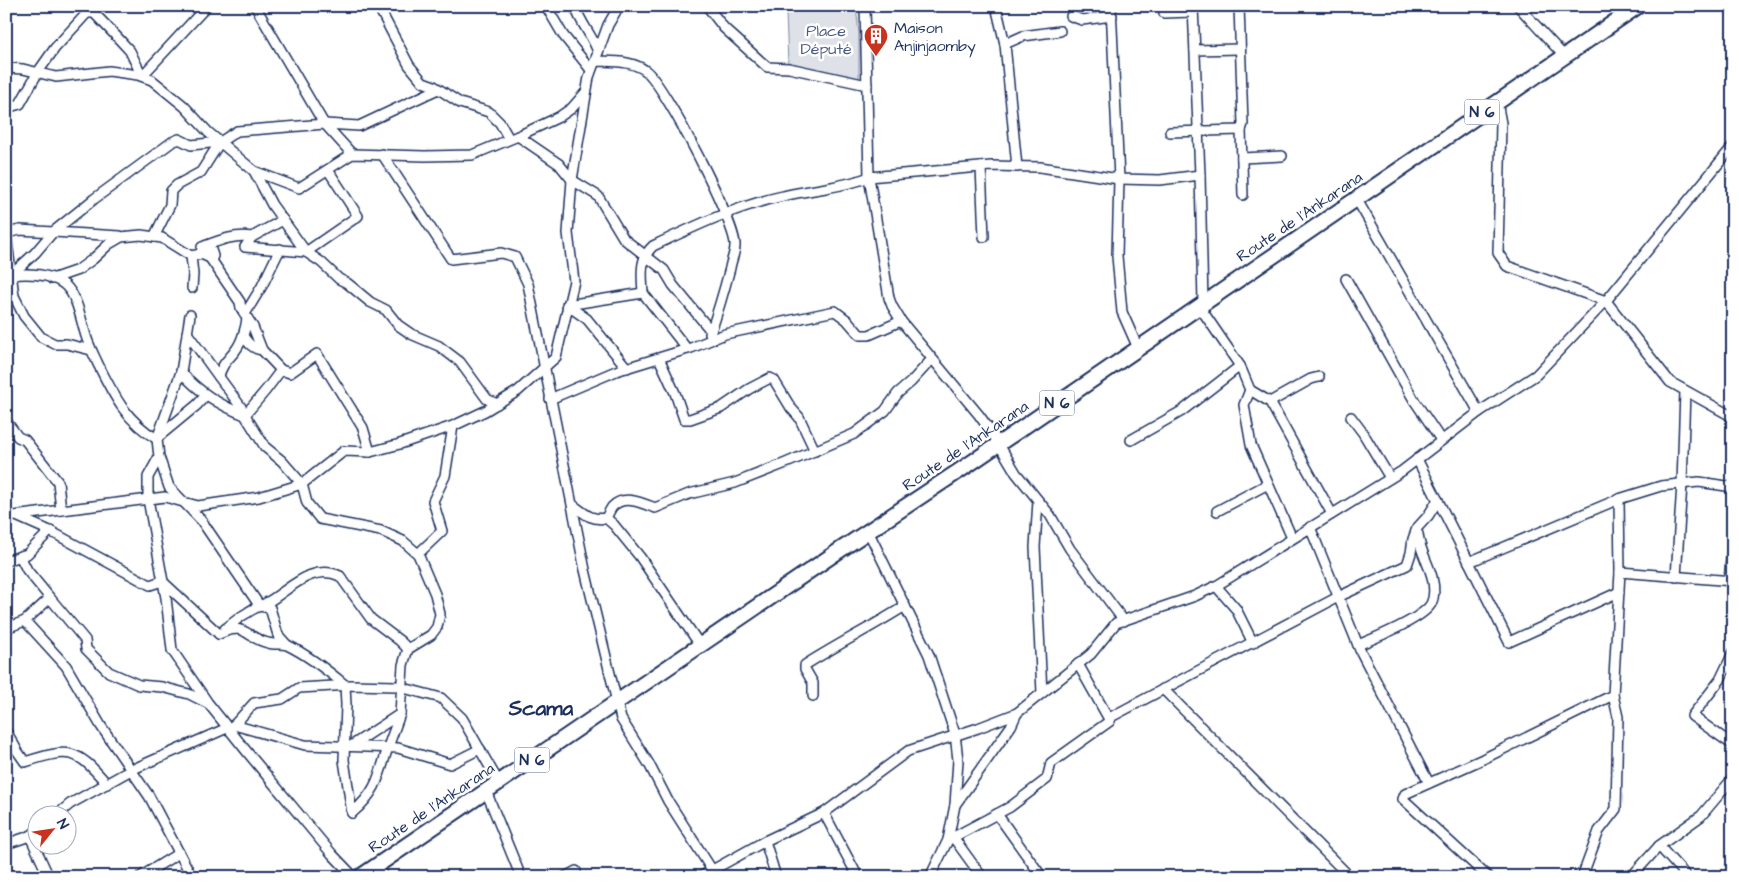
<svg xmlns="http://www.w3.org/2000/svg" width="1739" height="883" font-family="'Architects Daughter',sans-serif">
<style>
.green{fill:#dee1e7;stroke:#7c88a2}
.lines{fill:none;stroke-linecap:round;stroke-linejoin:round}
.minor-casing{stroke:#1b2f5e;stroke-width:12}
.primary-casing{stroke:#1b2f5e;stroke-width:18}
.minor{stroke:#fff;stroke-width:9}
.primary{stroke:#fff;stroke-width:14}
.labels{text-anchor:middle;stroke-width:5;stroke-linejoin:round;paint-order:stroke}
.shield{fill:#fff;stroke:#5f6d8e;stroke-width:1}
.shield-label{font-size:15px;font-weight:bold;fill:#1b2f5e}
.poi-label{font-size:16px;fill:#1b2f5e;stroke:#fff;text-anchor:start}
.park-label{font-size:16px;fill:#4c5c80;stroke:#fff}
.street-label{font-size:16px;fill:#1b2f5e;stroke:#fff}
.district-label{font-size:21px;font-weight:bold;fill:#1b2f5e;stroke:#fff}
</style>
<rect width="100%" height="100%" fill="#fff"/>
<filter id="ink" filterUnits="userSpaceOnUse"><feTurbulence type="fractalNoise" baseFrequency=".02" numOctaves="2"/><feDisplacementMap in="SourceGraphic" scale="10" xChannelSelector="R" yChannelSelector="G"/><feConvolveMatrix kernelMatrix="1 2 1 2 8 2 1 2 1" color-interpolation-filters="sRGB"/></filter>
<g filter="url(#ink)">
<path class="green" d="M820 6H856L859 34V78L788 64 786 13Z"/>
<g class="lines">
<defs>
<g id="minor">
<path d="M81 6 87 13 96 6"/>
<path d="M255 6 323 122 352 154"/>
<path d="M378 6 409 65 423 82 434 86 460 103 489 112 500 123 509 139"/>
<path d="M546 6 563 35 591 70"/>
<path d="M575 6C580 23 593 36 598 52"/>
<path d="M707 6 724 28 767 67 789 68 867 85"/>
<path d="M865 6 869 177 991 166 1040 167 1119 179 1160 180 1200 175 1203 303"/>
<path d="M996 6 1005 44 1017 167"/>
<path d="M1111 6 1119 179 1117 256 1122 312 1138 348"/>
<path d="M1193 6 1200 175"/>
<path d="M1518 6 1564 56"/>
<path d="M1164 13 1193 12"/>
<path d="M1071 16 1082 20 1112 16"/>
<path d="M1005 44 1023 36 1060 31"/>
<path d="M1195 50 1240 49"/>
<path d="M595 61C612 62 632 60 646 71 664 84 737 225 735 246 735 253 731 261 730 268 724 291 718 312 710 334"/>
<path d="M6 68 23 69 56 77 109 71 138 75 152 80 184 106 208 132 254 171 299 188 352 154 425 156 472 155 518 136 559 164 572 180 598 196 624 239 664 270 673 285 711 331"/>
<path d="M1497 102 1501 123 1498 253 1507 266 1606 301 1670 382 1733 417"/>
<path d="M6 108 20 104 38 72 55 48 87 13H94L118 38 130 51 142 76 207 6"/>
<path d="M1241 130 1243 195"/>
<path d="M1170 132 1241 130 1243 124 1239 6"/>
<path d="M518 136 559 117 572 108 586 92"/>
<path d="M382 154 451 259 501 253 515 257 528 284 585 570 621 719 649 764 668 801 712 870"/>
<path d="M1242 158 1282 156"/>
<path d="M981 167 984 237"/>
<path d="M254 171 272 205 306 252 321 262 339 279 347 283 370 302 386 310 398 325 411 334 439 346 460 362 487 399 497 404"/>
<path d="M283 220 252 237 245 247 306 252 358 216 328 170"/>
<path d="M6 233 14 296 24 316 41 337 55 344H67L91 350"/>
<path d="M6 233 20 230 120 236"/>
<path d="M154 237 170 205 171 191 177 185 201 172 220 142 237 131 325 124 359 126 438 89"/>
<path d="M202 247 211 250 213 256 210 258 201 254 202 247C218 241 234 234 252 237"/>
<path d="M191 256 193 274 192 288"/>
<path d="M210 258 240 302 241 308 253 327 262 350 281 370 290 373 317 354 363 428 370 452"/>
<path d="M11 275 35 253 53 232 94 199 172 142 179 139 191 145 220 142"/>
<path d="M11 275C29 273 51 273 66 286 78 298 81 321 86 336 89 346 94 355 98 364 114 396 126 421 157 439"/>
<path d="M52 279 78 270 93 259 109 244 121 237 141 235 162 238 191 256 201 254"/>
<path d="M1346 279 1414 400 1441 440"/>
<path d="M643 293C642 275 639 259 653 246 695 226 737 206 783 196 812 189 841 188 869 177L889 298 892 306 901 321 979 415 994 436 1016 473 1050 515 1070 549 1124 621"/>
<path d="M567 305 643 293 687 349"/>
<path d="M567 305 587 319 627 368"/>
<path d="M1199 306 1240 366 1250 390 1270 402 1311 379 1319 377"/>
<path d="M245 314 262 286 280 249"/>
<path d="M190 315 181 372C198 391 221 406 245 415L241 407 219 377C221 365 228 360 235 351 242 342 246 328 247 318"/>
<path d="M187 333 219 377"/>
<path d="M243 336C248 343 253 349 262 350"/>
<path d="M659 358 675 393 684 419H690L721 408 749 389 770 378 774 380 791 408 799 417 815 451"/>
<path d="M281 370 266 390 245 415 265 447 282 461 302 484 307 503 320 519 381 531 403 541 418 554 435 594 440 614 437 627 431 635 408 649 403 665 400 714 351 746"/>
<path d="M181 372 157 439 159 457 169 487 201 520 257 602 260 606 270 608 278 635 286 644"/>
<path d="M1250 390 1244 405 1251 445 1292 538"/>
<path d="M550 399 616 371 691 348 725 334 835 311 847 320 860 335H869L901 321"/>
<path d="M1270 402 1332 514"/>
<path d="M1479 412 1536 375 1606 301 1733 146"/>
<path d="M1351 417 1363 433 1390 478"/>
<path d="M6 421 18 437 25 440 58 482 61 510"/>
<path d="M157 438 197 405 206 395"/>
<path d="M1131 440 1182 411 1240 366"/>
<path d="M159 457 148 477V499L166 598 172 650 208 703 248 753 332 854 354 877"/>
<path d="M1417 459 1469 562 1619 499 1661 486 1699 482 1733 487"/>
<path d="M1619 499 1620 572"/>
<path d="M1038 501 1035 547 1042 693"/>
<path d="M573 505C584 513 591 521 606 518 608 514 610 510 612 507 624 494 642 503 655 508L689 494 735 483 786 463 854 434 885 411 898 393 911 382 932 359"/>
<path d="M1217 511 1268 484"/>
<path d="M16 516 50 531 150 585 162 581 219 634"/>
<path d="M6 517 165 497 198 506 259 497 302 484 344 451 370 452 400 444 453 426 485 411 518 391 556 357 574 281 568 233 572 180 589 77 608 25 619 6"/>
<path d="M606 518 614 525 640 557 700 645"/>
<path d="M1310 527 1360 650 1429 783"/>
<path d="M868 531 929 655 955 734 958 760 955 805 948 840 930 877"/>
<path d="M418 554 442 531 433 501 445 476 453 426"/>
<path d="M6 561 27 554 50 531"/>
<path d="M1469 562 1509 642 1619 592"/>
<path d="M1676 577 1682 484 1685 391"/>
<path d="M1729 581 1733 538"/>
<path d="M1216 586 1236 609 1253 643"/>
<path d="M50 598 85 640 86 649 109 672 139 685 162 687 189 694 207 703"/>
<path d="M25 621 66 666 101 726 149 796 192 877"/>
<path d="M225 629C232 624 239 617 247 613 253 608 261 606 268 602 290 589 312 563 340 576L371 619 400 641 408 649"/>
<path d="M6 633 9 627 25 621 50 598 27 570 20 556"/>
<path d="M219 634C247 621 245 638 268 643 274 645 282 643 287 645 308 655 327 670 345 685L346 705 344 760 352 813"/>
<path d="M1358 645C1375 638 1422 619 1431 604 1435 596 1434 585 1432 577 1428 562 1419 549 1418 534"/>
<path d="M1733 653 1720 680 1692 716 1733 745"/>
<path d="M1163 689 1350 877"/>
<path d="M813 696V683L805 669V665C838 644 872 627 905 606"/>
<path d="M1109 718 1338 597 1407 565 1411 553 1413 539 1417 528 1428 516 1438 500"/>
<path d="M234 725 254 703 282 699 299 688 351 685 396 686 441 698 462 718 499 783"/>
<path d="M6 731 18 752 25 762C70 748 76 748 107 784"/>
<path d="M486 791 521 877"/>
<path d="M955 805 1011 726 1017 713 1091 654 1116 623 1195 596 1216 586 1402 471 1479 412 1356 198"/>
<path d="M352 813C377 792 379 776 388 747 392 736 396 725 400 714"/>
<path d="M997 814 1042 877"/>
<path d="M56 816 70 804 131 770 234 725 305 745 398 748 450 764 480 749"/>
<path d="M30 836 47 873 50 877"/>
<path d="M953 837 982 877"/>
<path d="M948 840 1010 807 1047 779 1051 763 1110 721 1078 664"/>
<path d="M765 841 824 813"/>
<path d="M6 844 30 836 38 830"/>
<path d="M1659 846 1687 877"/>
<path d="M377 866 384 877"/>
<path d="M140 877 179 853"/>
<path d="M565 877 576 871"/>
<path d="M700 877 765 841 776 877"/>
<path d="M858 877 824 813 908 751 978 728 1017 713"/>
<path d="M1488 877 1403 799 1405 794 1483 759 1613 695 1620 572 1733 581"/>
<path d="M1582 877 1599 831 1616 809 1618 717 1613 695"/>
<path d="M1631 877 1659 846 1701 816 1733 778"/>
</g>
<path id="primary" d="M360 877 843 548 968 465 1638 6"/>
</defs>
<use href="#minor" class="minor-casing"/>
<use href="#primary" class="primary-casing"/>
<use href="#minor" class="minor"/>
<use href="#primary" class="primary"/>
</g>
</g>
<defs>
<symbol id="building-pin" viewBox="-11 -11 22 30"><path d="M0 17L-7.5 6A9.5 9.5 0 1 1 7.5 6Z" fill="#c8321e" stroke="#fff"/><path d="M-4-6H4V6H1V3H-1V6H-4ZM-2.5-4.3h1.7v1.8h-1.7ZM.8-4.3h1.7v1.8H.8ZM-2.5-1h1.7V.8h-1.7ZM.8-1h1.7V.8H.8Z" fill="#fff"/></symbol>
</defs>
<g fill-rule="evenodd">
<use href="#building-pin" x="862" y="22" width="28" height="38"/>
</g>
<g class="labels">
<g class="shield">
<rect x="1464.5" y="99.5" width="35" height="25" rx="4"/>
<rect x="1039.5" y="390.5" width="35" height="25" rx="4"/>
<rect x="514.5" y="747.5" width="35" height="25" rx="4"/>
</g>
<g class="shield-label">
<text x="1482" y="117">N 6</text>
<text x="1057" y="408">N 6</text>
<text x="532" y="765">N 6</text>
</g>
<g class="poi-label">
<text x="894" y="33">Maison<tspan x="894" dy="18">Anjinjaomby</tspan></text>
</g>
<g class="park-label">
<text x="826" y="36">Place<tspan x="826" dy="18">Député</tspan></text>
</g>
<g class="street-label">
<text transform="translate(1299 216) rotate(-34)" y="6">Route de l'Ankarana</text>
<text transform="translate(965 445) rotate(-34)" y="6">Route de l'Ankarana</text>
<text transform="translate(431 807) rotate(-34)" y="6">Route de l'Ankarana</text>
</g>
<g class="district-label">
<text x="541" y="715">Scama</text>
</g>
</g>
<rect width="1739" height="883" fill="none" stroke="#fff" stroke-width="25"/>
<rect x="12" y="12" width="1714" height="858" fill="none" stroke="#1b2f5e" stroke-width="2" filter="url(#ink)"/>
<g transform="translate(52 830) rotate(60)"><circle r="24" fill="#ffffff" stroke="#a4acbf"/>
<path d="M0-4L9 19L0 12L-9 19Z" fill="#c8321e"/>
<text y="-8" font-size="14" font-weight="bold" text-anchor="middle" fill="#1b2f5e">N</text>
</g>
</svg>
